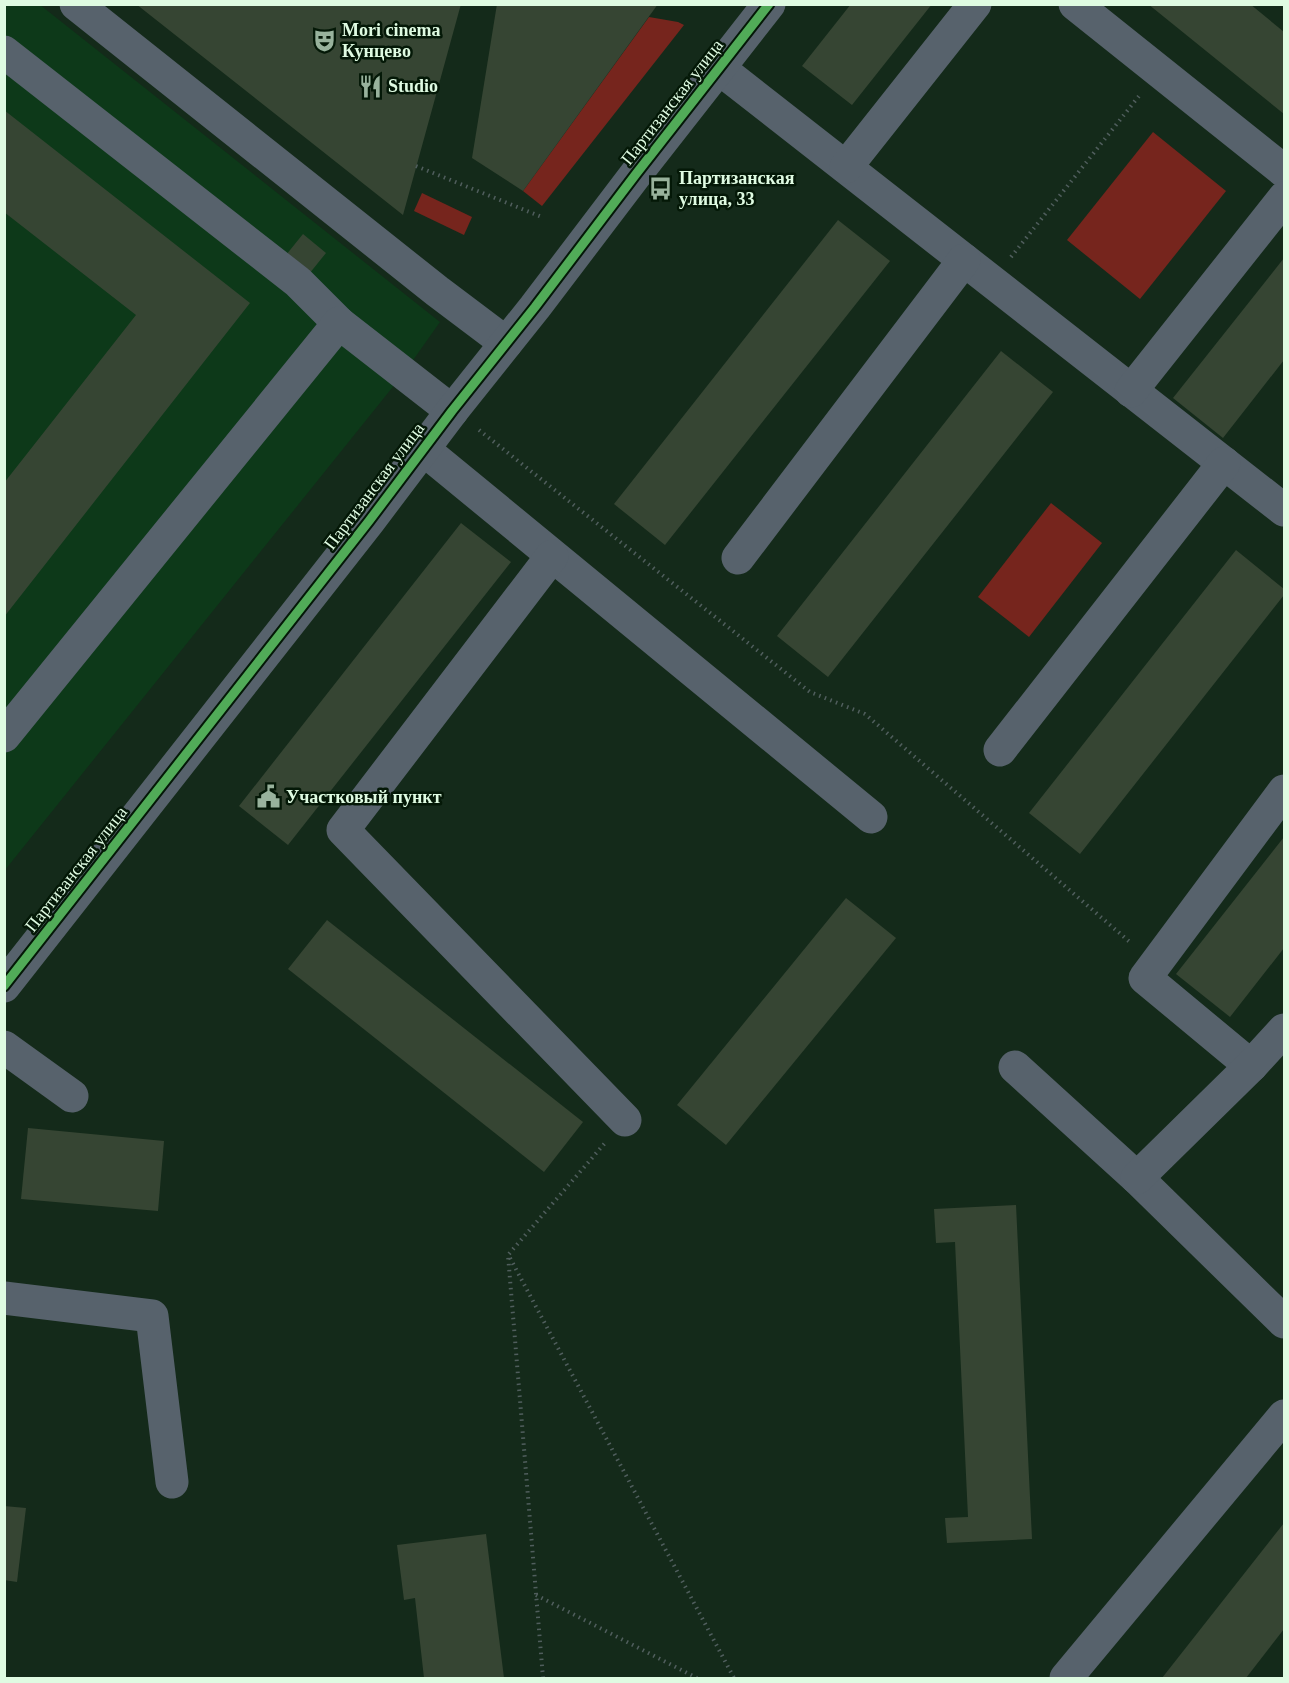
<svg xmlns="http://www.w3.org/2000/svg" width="1289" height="1683" font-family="Georgia,serif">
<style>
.built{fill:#0d3919}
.green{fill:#76251d}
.building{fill:#364533}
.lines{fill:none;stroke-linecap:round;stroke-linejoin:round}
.path{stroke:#505e5d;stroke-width:4;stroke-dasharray:1.5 4.5;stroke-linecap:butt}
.minor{stroke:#57626c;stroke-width:33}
.cycleway-casing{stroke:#041807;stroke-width:13}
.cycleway{stroke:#51ab58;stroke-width:9}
.labels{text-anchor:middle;stroke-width:5;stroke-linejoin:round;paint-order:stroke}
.poi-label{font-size:18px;font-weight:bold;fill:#dffbe2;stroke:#041807;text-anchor:start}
.street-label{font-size:18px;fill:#dffbe2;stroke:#041807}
</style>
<rect width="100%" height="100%" fill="#142a1a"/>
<path class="built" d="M39 4 440 322 404 373 5 870 4 5Z"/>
<g class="green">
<path d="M649 17 678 22 684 25 542 206 523 191Z"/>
<path d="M1153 132 1226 191 1140 299 1067 240Z"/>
<path d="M422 193 472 217 464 235 414 211Z"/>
<path d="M1051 503 1102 543 1029 637 978 597Z"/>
</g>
<g class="building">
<path d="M136 4H461L403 215 293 128Z"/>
<path d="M497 4H658L523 191 472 158Z"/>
<path d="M851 4H932L852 105 802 66Z"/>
<path d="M1148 4H1250L1284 32V114Z"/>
<path d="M4 110 250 303 4 617V483L136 315 4 212Z"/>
<path d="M838 220 890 261 665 545 614 504Z"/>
<path d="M303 234 326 253 309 274 286 255Z"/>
<path d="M1284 258V360L1223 438 1173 398Z"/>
<path d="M1001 351 1053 392 828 677 777 636Z"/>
<path d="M461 523 511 562 288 845 239 806Z"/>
<path d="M1236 550 1284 589V595L1080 854 1029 813Z"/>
<path d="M1284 837V948L1230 1017 1176 974Z"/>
<path d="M846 898 896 938 726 1145 677 1105Z"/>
<path d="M327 920 583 1122 544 1172 288 969Z"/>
<path d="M28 1128 164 1141 158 1211 21 1199Z"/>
<path d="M1016 1205 1032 1539 947 1543 945 1518 968 1517 955 1242 936 1243 934 1209Z"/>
<path d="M4 1506 26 1508 17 1582 4 1580Z"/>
<path d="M1284 1523V1629L1246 1678H1162Z"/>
<path d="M486 1534 504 1678H424L415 1598 404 1600 397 1545Z"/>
</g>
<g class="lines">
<g class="path">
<path d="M416 166 542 217"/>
<path d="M1011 257 1139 96"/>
<path d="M479 430 810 692 865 714 1131 943"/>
<path d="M510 1258 734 1678"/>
<path d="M536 1595 697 1678"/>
<path d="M543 1678 508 1255 605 1143"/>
</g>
<g class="minor">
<path d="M76 4 437 291 506 343"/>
<path d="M1075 4 1284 171"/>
<path d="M4 52 298 282 339 323"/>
<path d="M720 69 1284 510"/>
<path d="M846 167 975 4"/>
<path d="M1131 391 1284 198"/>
<path d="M423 449 871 817"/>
<path d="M552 556 343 830 625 1120"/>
<path d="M738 558 964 260"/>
<path d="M4 736 339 323 452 411"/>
<path d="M1000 750 1224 463"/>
<path d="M4 986 369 521 452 411 535 307 636 174 769 4"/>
<path d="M4 1047 72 1096"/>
<path d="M1251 1066 1145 978 1284 791"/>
<path d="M1015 1067 1137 1178 1284 1322"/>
<path d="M1137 1178 1251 1066 1284 1030"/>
<path d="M4 1298 152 1316 172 1482"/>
<path d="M1066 1678 1284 1416"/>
</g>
<defs>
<path id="cycleway" d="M4 986 369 521 452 411 535 307 636 174 769 4"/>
</defs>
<use href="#cycleway" class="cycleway-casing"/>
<use href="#cycleway" class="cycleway"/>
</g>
<defs>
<symbol id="theatre-bare" viewBox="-9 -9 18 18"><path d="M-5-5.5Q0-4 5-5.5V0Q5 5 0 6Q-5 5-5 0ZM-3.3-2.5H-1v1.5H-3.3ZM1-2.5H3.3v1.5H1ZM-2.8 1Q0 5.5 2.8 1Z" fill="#98b29c" stroke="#041807" stroke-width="2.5" paint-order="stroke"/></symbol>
<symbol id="restaurant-bare" viewBox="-9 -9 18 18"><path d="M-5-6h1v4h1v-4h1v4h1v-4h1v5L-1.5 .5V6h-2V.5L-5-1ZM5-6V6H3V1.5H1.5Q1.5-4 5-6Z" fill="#98b29c" stroke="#041807" stroke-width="2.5" paint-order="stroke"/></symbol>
<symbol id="bus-bare" viewBox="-9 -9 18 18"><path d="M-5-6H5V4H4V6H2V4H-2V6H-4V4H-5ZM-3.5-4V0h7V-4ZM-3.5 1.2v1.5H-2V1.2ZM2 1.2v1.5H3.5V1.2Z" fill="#98b29c" stroke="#041807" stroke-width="2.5" paint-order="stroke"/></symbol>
<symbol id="civic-bare" viewBox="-9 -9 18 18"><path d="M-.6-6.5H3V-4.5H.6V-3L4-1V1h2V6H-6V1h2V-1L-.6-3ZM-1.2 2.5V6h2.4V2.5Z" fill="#98b29c" stroke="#041807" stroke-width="2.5" paint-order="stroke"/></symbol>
</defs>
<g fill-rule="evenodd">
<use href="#theatre-bare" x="308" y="24" width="33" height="33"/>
<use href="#restaurant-bare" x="354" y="70" width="33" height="33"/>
<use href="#bus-bare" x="644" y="172" width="33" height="33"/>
<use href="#civic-bare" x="252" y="780" width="33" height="33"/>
</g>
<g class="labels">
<g class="poi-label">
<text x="342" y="36">Mori cinema<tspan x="342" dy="21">Кунцево</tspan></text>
<text x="388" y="92">Studio</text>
<text x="679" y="184">Партизанская<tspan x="679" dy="21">улица, 33</tspan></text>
<text x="286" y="803">Участковый пункт</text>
</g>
<g class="street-label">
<text transform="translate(672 102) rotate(-52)" y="6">Партизанская улица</text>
<text transform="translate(374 486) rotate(-53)" y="6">Партизанская улица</text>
<text transform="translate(76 869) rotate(-52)" y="6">Партизанская улица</text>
</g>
</g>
<rect width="1289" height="1683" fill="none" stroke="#dffbe2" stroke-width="12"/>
</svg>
